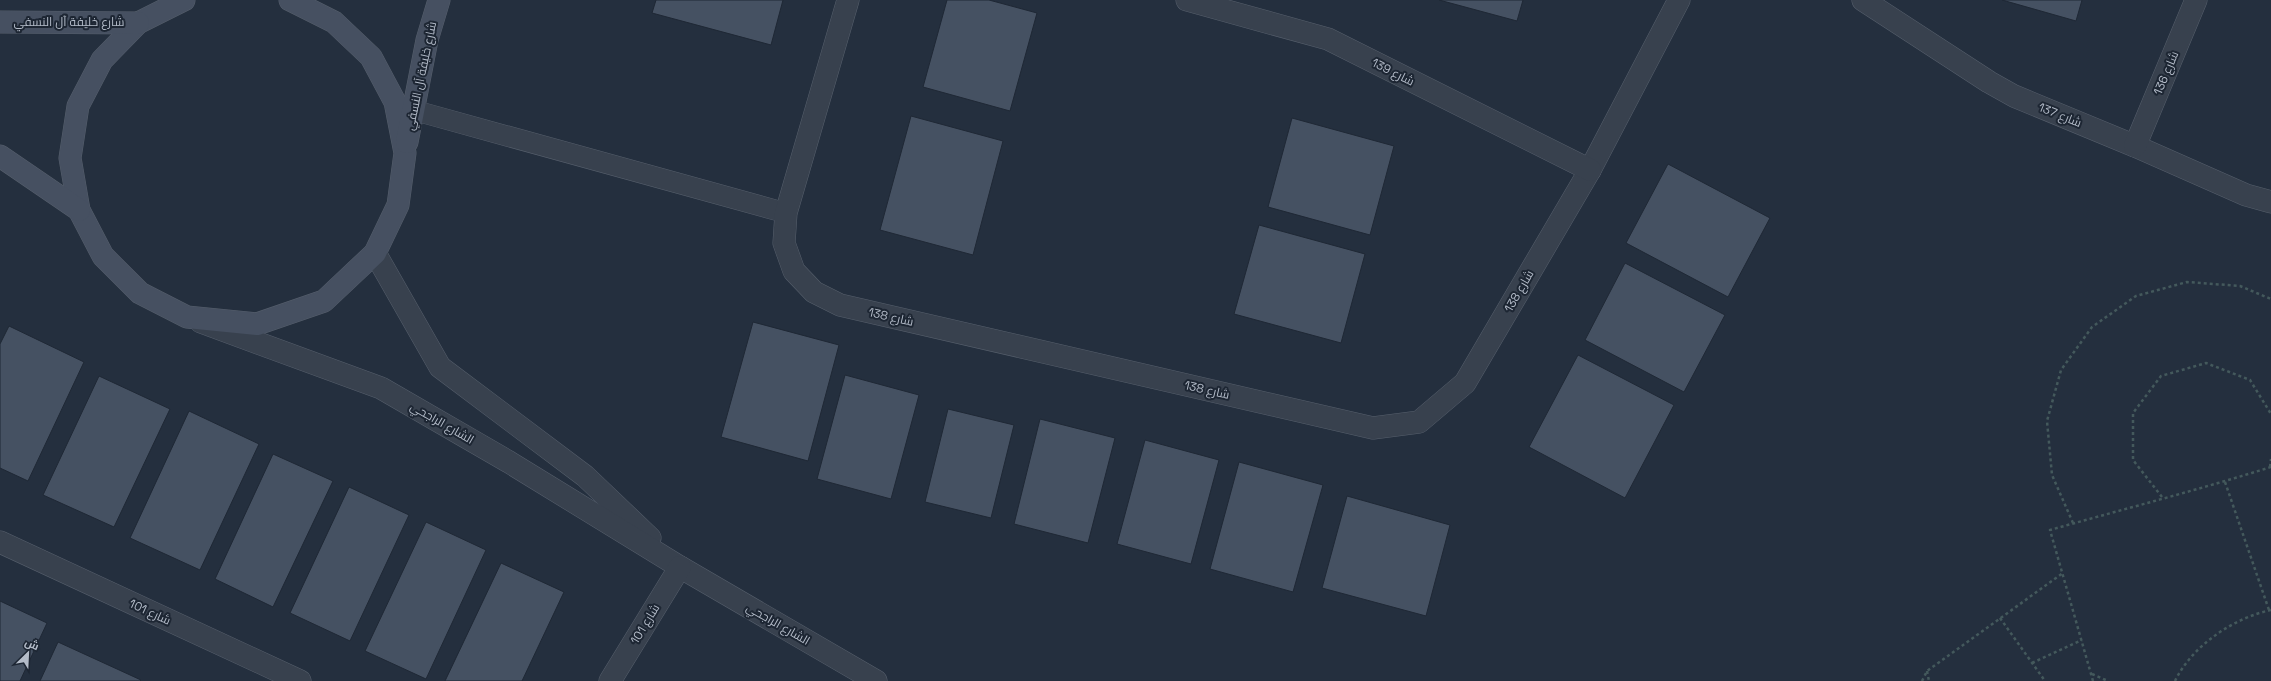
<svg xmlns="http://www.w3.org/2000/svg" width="2271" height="681" font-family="'Space Grotesk',Cairo,sans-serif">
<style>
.building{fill:#455162;stroke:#1f2835}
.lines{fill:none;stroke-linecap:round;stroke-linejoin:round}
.lane-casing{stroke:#565f6c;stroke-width:21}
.street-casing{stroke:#565f6c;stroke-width:23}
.secondary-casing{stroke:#565f6c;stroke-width:23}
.path{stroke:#44595c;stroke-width:2.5;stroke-dasharray:3 3;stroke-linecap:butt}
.lane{stroke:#38414e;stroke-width:20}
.street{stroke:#38414e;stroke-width:22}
.secondary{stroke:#465061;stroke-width:22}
.labels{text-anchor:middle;stroke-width:4;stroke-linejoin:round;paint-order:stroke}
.street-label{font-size:12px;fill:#b4bcc9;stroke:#1d2633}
</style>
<rect width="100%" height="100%" fill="#242f3e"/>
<g class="building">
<path d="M656 0H783L771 45 652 13Z"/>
<path d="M947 0H989L1037 13 1010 111 923 87Z"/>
<path d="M1439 0H1523L1517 21Z"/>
<path d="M2002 0H2082L2076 21Z"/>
<path d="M911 116 1003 141 973 255 880 230Z"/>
<path d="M1292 118 1394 146 1370 235 1268 207Z"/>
<path d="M1668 164 1770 218 1728 297 1626 243Z"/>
<path d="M1259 225 1365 254 1341 343 1234 314Z"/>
<path d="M1625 263 1725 315 1684 392 1585 340Z"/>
<path d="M753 322 839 345 808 461 721 437Z"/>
<path d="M9 326 84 362 28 481 0 468V344Z"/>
<path d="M1578 355 1674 405 1625 498 1529 447Z"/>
<path d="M845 375 919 395 891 499 817 479Z"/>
<path d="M99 376 170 409 114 527 43 495Z"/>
<path d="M948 409 1014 425 991 518 925 502Z"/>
<path d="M189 411 259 444 200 570 130 538Z"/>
<path d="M1040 419 1115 438 1088 543 1014 524Z"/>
<path d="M1145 440 1219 460 1191 564 1117 544Z"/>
<path d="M273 454 333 481 273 607 215 579Z"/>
<path d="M1239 462 1323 485 1293 592 1210 569Z"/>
<path d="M349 487 409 515 350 641 290 613Z"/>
<path d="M1347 496 1450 525 1426 616 1322 588Z"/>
<path d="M426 522 486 550 426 679 365 651Z"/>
<path d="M501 563 564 592 522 681H445Z"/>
<path d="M0 601 47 623 20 681H0Z"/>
<path d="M58 642 141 680 140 681H40Z"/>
</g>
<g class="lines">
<defs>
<path id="lane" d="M413 110 786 213"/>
<g id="street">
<path d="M848 0 786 213 784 243 794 271 814 292 840 305 1373 428 1419 422 1465 383 1590 170 1679 0"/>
<path d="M1187 0 1328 39 1590 170"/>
<path d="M1863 0 1989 82 2014 96 2135 146 2246 195 2271 202"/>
<path d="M2135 146 2196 0"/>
<path d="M375 253 440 367 585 476 650 538"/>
<path d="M201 322 381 388 509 462 680 567 876 681"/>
<path d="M0 542 300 681"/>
<path d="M610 681 680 567"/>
</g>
<g id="secondary">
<path d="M184 0 138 23 102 60 78 106 70 158 79 210 103 256 140 293 187 317 257 324 324 301 375 253 398 205 405 153 395 102 371 57 334 22 290 0"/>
<path d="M0 22 138 23"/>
<path d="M407 142 427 40 439 0"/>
<path d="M0 156 79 210"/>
</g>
</defs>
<use href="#lane" class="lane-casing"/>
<use href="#street" class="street-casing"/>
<use href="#secondary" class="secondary-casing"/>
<g class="path">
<path d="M2270 467 2271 459"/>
<path d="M2225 482 2269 610"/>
<path d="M2162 497 2133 460V413L2161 376 2206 363 2250 380 2271 414"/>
<path d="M2073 523 2052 475 2047 421 2061 370 2092 327 2136 296 2187 282 2240 286 2271 299"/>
<path d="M2000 618 2045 681"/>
<path d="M2032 663 2082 640"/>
<path d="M1927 671 1929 681"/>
<path d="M2092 674 2108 681"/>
<path d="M1922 681 1927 671 2063 573"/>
<path d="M2093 681 2050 530C2124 509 2198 490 2271 467"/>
<path d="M2175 681C2192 646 2233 618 2271 610"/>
</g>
<use href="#lane" class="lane"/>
<use href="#street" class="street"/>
<use href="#secondary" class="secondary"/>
</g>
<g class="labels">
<g class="street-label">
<text x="69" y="26">شارع خليفة آل النسفي</text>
<text transform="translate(1393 72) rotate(27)" y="4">شارع 139</text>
<text transform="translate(2166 73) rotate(-67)" y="4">شارع 136</text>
<text transform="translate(421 76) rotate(-78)" y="4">شارع خليفة آل النسفي</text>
<text transform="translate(2060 115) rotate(22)" y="4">شارع 137</text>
<text transform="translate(1519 291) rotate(-60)" y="4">شارع 138</text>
<text transform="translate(891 317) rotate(13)" y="4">شارع 138</text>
<text transform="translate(1207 390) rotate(13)" y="4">شارع 138</text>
<text transform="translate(442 423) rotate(30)" y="4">الشارع الراجحي</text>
<text transform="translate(150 612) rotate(25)" y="4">شارع 101</text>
<text transform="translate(645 624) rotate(-59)" y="4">شارع 101</text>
<text transform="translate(778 624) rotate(30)" y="4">الشارع الراجحي</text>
</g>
</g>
<g transform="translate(28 653) rotate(24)" stroke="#1d2633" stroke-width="3" paint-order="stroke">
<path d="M0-3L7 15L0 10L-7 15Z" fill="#b4bcc9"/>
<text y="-6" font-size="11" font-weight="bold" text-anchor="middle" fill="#b4bcc9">ش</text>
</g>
</svg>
